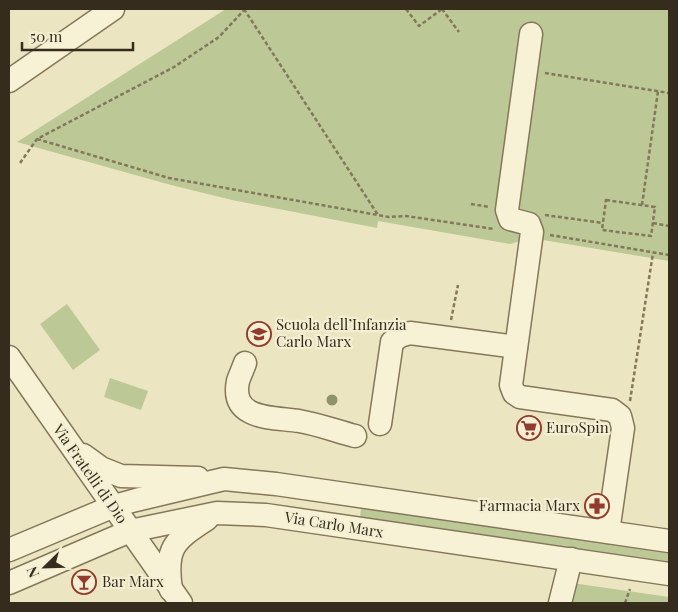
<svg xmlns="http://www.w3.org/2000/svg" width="678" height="612" font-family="'Playfair Display',serif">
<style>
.green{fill:#bcc997}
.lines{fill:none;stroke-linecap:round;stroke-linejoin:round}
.minor-casing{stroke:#85775a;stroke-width:25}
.path{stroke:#85775a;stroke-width:2.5;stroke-dasharray:4 2.5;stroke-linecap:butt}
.minor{stroke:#f7f2d5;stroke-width:22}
.tree{fill:#8d946c}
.labels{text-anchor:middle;stroke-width:4.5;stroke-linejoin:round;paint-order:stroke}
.poi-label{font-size:15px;fill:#352c1e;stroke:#f4efd2;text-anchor:start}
.street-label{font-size:15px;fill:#352c1e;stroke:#f4efd2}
</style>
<rect width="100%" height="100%" fill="#ece5c2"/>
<g class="green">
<path d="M226 9H669V261L531 238 510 244 378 221 377 228 232 200 171 185 17 142Z"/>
<path d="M67 304 100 350 73 370 40 324Z"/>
<path d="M110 378 148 391 141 410 104 397Z"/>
<path d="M361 508 669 553V562L360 517Z"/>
<path d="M572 583 669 597V603H567Z"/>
</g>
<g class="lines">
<defs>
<g id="minor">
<path d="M531 34 507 210 510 219 529 224 532 232 511 385 514 393 520 397 612 410 620 416 623 428 608 532"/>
<path d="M9 81 113 9"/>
<path d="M9 357 181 603"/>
<path d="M245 363C243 369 240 375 238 381 230 421 274 417 299 421 317 424 336 431 355 436"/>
<path d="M380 424 392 342 400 336 410 333 516 347"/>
<path d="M83 455 101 468 121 476 198 478"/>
<path d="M9 550 114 506 136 500 224 479 276 484 669 541"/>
<path d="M9 583 130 531 217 513 266 515 669 574"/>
<path d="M171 590C165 548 173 541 207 519"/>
<path d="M560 603 571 559"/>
</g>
</defs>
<use href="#minor" class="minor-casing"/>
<g class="path">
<path d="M244 9 378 215"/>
<path d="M406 9 419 26 442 9"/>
<path d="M442 9 459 32"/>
<path d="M545 73 669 93"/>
<path d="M37 139 169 178 389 217 406 216 494 229"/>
<path d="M20 163 37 139 174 67 219 37 245 9"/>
<path d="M606 200 655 207 651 236 602 230Z"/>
<path d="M471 204 490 207"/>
<path d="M642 205 658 91"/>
<path d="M545 215 603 223"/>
<path d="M653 223 669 226"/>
<path d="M550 235 669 255"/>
<path d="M451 320 458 285"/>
<path d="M630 401 653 253"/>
<path d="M625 603 630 589"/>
</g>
<use href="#minor" class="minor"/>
</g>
<circle class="tree" cx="332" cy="400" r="5.5"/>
<defs>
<symbol id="school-ring" viewBox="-11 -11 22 22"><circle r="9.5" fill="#f4efd2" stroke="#913b2d" stroke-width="1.5"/><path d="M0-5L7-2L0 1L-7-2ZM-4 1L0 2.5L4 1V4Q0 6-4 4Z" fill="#913b2d"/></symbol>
<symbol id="supermarket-ring" viewBox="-11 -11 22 22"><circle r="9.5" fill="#f4efd2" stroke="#913b2d" stroke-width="1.5"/><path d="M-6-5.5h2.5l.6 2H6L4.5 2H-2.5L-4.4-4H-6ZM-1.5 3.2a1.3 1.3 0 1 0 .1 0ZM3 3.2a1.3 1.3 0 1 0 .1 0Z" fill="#913b2d"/></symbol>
<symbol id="pharmacy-ring" viewBox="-11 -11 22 22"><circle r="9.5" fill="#f4efd2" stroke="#913b2d" stroke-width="1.5"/><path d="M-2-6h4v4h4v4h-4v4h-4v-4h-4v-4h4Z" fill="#913b2d"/></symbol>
<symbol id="bar-ring" viewBox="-11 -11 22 22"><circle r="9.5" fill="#f4efd2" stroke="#913b2d" stroke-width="1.5"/><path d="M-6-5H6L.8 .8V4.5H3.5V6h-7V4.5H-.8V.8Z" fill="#913b2d"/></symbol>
</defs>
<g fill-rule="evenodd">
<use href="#school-ring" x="245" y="320" width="28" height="28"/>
<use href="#supermarket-ring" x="515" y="414" width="28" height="28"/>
<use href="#pharmacy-ring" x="583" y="492" width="28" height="28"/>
<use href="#bar-ring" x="70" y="568" width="28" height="28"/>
</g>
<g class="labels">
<g class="poi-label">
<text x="276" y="330">Scuola dell’Infanzia<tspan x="276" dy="17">Carlo Marx</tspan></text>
<text x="546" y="433">EuroSpin</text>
<text x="580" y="511" text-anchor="end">Farmacia Marx</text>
<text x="102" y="587">Bar Marx</text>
</g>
<g class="street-label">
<text transform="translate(90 474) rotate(55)" y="5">Via Fratelli di Dio</text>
<text transform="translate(334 525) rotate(9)" y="5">Via Carlo Marx</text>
</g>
</g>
<rect width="678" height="612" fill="none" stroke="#352c1e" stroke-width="20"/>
<g transform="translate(45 567) rotate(247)" stroke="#f4efd2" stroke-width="4" paint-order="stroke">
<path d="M0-4L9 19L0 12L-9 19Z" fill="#352c1e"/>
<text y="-8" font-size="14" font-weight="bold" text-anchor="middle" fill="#352c1e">N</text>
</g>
<path d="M22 42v8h111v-8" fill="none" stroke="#352c1e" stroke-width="2.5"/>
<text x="30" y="42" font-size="15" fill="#352c1e" stroke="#f4efd2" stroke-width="4" paint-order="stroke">50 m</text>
</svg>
